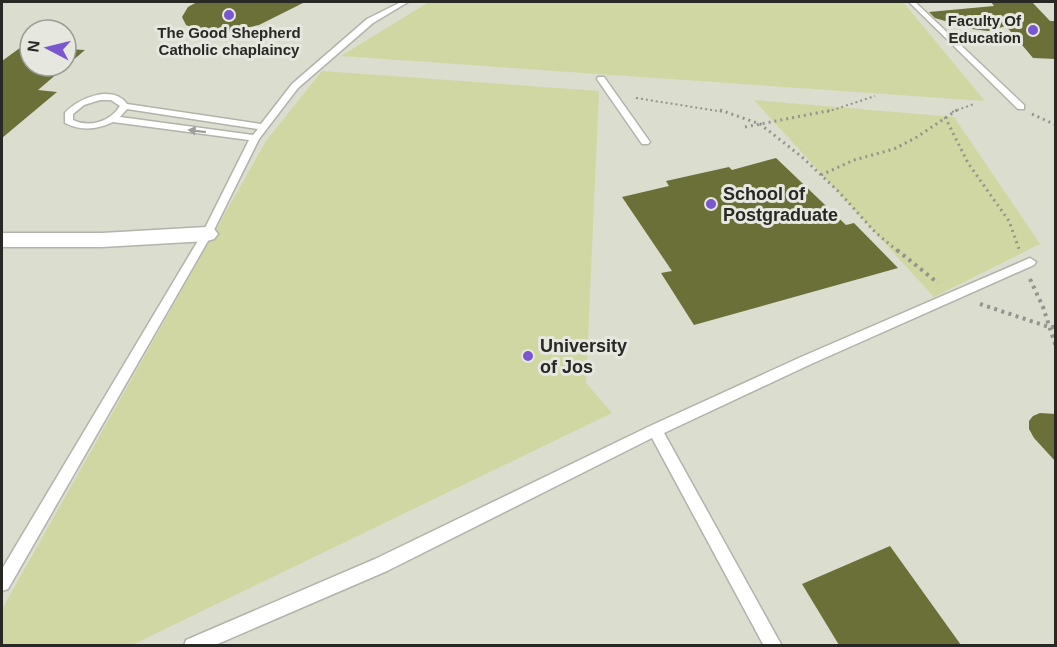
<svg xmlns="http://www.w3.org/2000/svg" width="1057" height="647" font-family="Helvetica,sans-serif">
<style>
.built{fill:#dbddce;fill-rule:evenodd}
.green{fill:#d1d7a2}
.building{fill:#6b6f38}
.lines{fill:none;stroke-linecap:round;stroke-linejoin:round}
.lane-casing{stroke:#b2b3ab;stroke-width:3}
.street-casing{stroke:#b2b3ab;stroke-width:3}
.path-far2{stroke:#93948e;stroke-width:2;stroke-dasharray:2 3;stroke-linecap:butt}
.path-far1{stroke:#93948e;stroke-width:3;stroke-dasharray:2 4;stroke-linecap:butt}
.path{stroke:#93948e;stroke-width:4;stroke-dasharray:3 4.5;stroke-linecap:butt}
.lane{fill:#fff;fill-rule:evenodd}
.street{fill:#fff;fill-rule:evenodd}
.oneway{fill:#9e9e9d}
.poi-dot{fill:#7a57d1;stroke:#e6e7df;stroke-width:2}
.labels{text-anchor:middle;stroke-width:6;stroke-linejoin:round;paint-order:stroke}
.far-poi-label{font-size:15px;font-weight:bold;fill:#282825;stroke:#e6e7df;text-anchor:end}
.poi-label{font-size:18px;font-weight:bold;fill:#282825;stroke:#e6e7df;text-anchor:start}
</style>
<rect width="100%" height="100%" fill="#e6e7df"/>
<path class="built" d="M2 2H1055V645H2ZM30 30H66V66H30Z"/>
<g class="green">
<path d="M429 2H903L985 101 341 56Z"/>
<path d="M322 71 599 91 586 383 612 413 132 645 2 646V609L266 141Z"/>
<path d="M754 100 954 117 1040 244 934 297Z"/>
</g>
<g class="building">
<path d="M197 2H305L259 25 223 33 201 31 186 25 182 17 188 7Z"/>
<path d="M991 2H1032L1050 21H1056V59L1033 58 1006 26 988 31 972 29 935 18 929 12 994 6Z"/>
<path d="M24 45 30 46V66H66V49L85 50 38 90 57 92 2 138V61Z"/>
<path d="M776 158 846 225 854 223 898 268 694 325 661 273 672 271 622 197 669 186 666 181 729 167 732 170Z"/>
<path d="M1040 413 1056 414V462L1034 438 1029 429V421L1033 416Z"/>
<path d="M890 546 961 645H839L802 584Z"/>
</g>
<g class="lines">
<defs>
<g id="lane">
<path d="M401 2H408L373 23 298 88 259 139 212 234 8 589 2 591V569L202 234 249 140 113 122C97 130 81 131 65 123V113C78 98 113 84 127 104L261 124 292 84 367 19ZM100 100H111L120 106C110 122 89 128 73 120V114L84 105ZM127 109 258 129 253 135 120 117Z"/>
<path d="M909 2H915L1024 105V109H1018Z"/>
<path d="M598 77H604L650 142 648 144H642L597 79Z"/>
<path d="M1030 258 1036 262 1034 265 809 365 664 433 782 646H764L652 438 387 571 213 646H184L186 640 375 559 650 426 801 357Z"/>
</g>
<path id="street" d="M207 227 214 229 218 234 214 239 207 241 102 247H2V233H102Z"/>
</defs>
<use href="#lane" class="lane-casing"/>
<use href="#street" class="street-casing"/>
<g class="path-far2">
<path d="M636 98 724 112"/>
<path d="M827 112 875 96"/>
<path d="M952 112 974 104"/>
</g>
<g class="path-far1">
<path d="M720 110 760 124 802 157 839 192 875 232 899 252"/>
<path d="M1032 114 1056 125"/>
<path d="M945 117 968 163 1009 221 1019 249"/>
<path d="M745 127 832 110"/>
<path d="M821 175 854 160 894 149 917 137 957 110"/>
</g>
<g class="path">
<path d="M897 250 938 283"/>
<path d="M1030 279 1043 307 1056 347"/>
<path d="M980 304 1049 327H1056"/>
</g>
<use href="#lane" class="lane"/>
<use href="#street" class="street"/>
</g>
<defs><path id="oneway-solid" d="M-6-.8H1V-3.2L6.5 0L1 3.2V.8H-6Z" transform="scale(1.5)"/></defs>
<use class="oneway" href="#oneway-solid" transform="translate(197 131) rotate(-173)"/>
<g class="poi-dot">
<circle cx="229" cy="15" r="6"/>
<circle cx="1033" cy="30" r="6"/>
<circle cx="711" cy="204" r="6"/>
<circle cx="528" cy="356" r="6"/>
</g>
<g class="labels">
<g class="far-poi-label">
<text x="1021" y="26">Faculty Of<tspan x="1021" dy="17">Education</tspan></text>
<text x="229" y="38" text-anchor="middle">The Good Shepherd<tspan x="229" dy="17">Catholic chaplaincy</tspan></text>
</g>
<g class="poi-label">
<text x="723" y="200">School of<tspan x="723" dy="21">Postgraduate</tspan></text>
<text x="540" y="352">University<tspan x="540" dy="21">of Jos</tspan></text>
</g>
</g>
<rect width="1057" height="647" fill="none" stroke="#282825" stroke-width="6"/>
<g transform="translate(48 48) rotate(277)"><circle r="28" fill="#e6e7df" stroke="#9a9b95" stroke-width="1.5"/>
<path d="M0-4.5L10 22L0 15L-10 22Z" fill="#7a57d1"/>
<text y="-9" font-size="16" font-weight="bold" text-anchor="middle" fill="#282825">N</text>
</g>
</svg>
